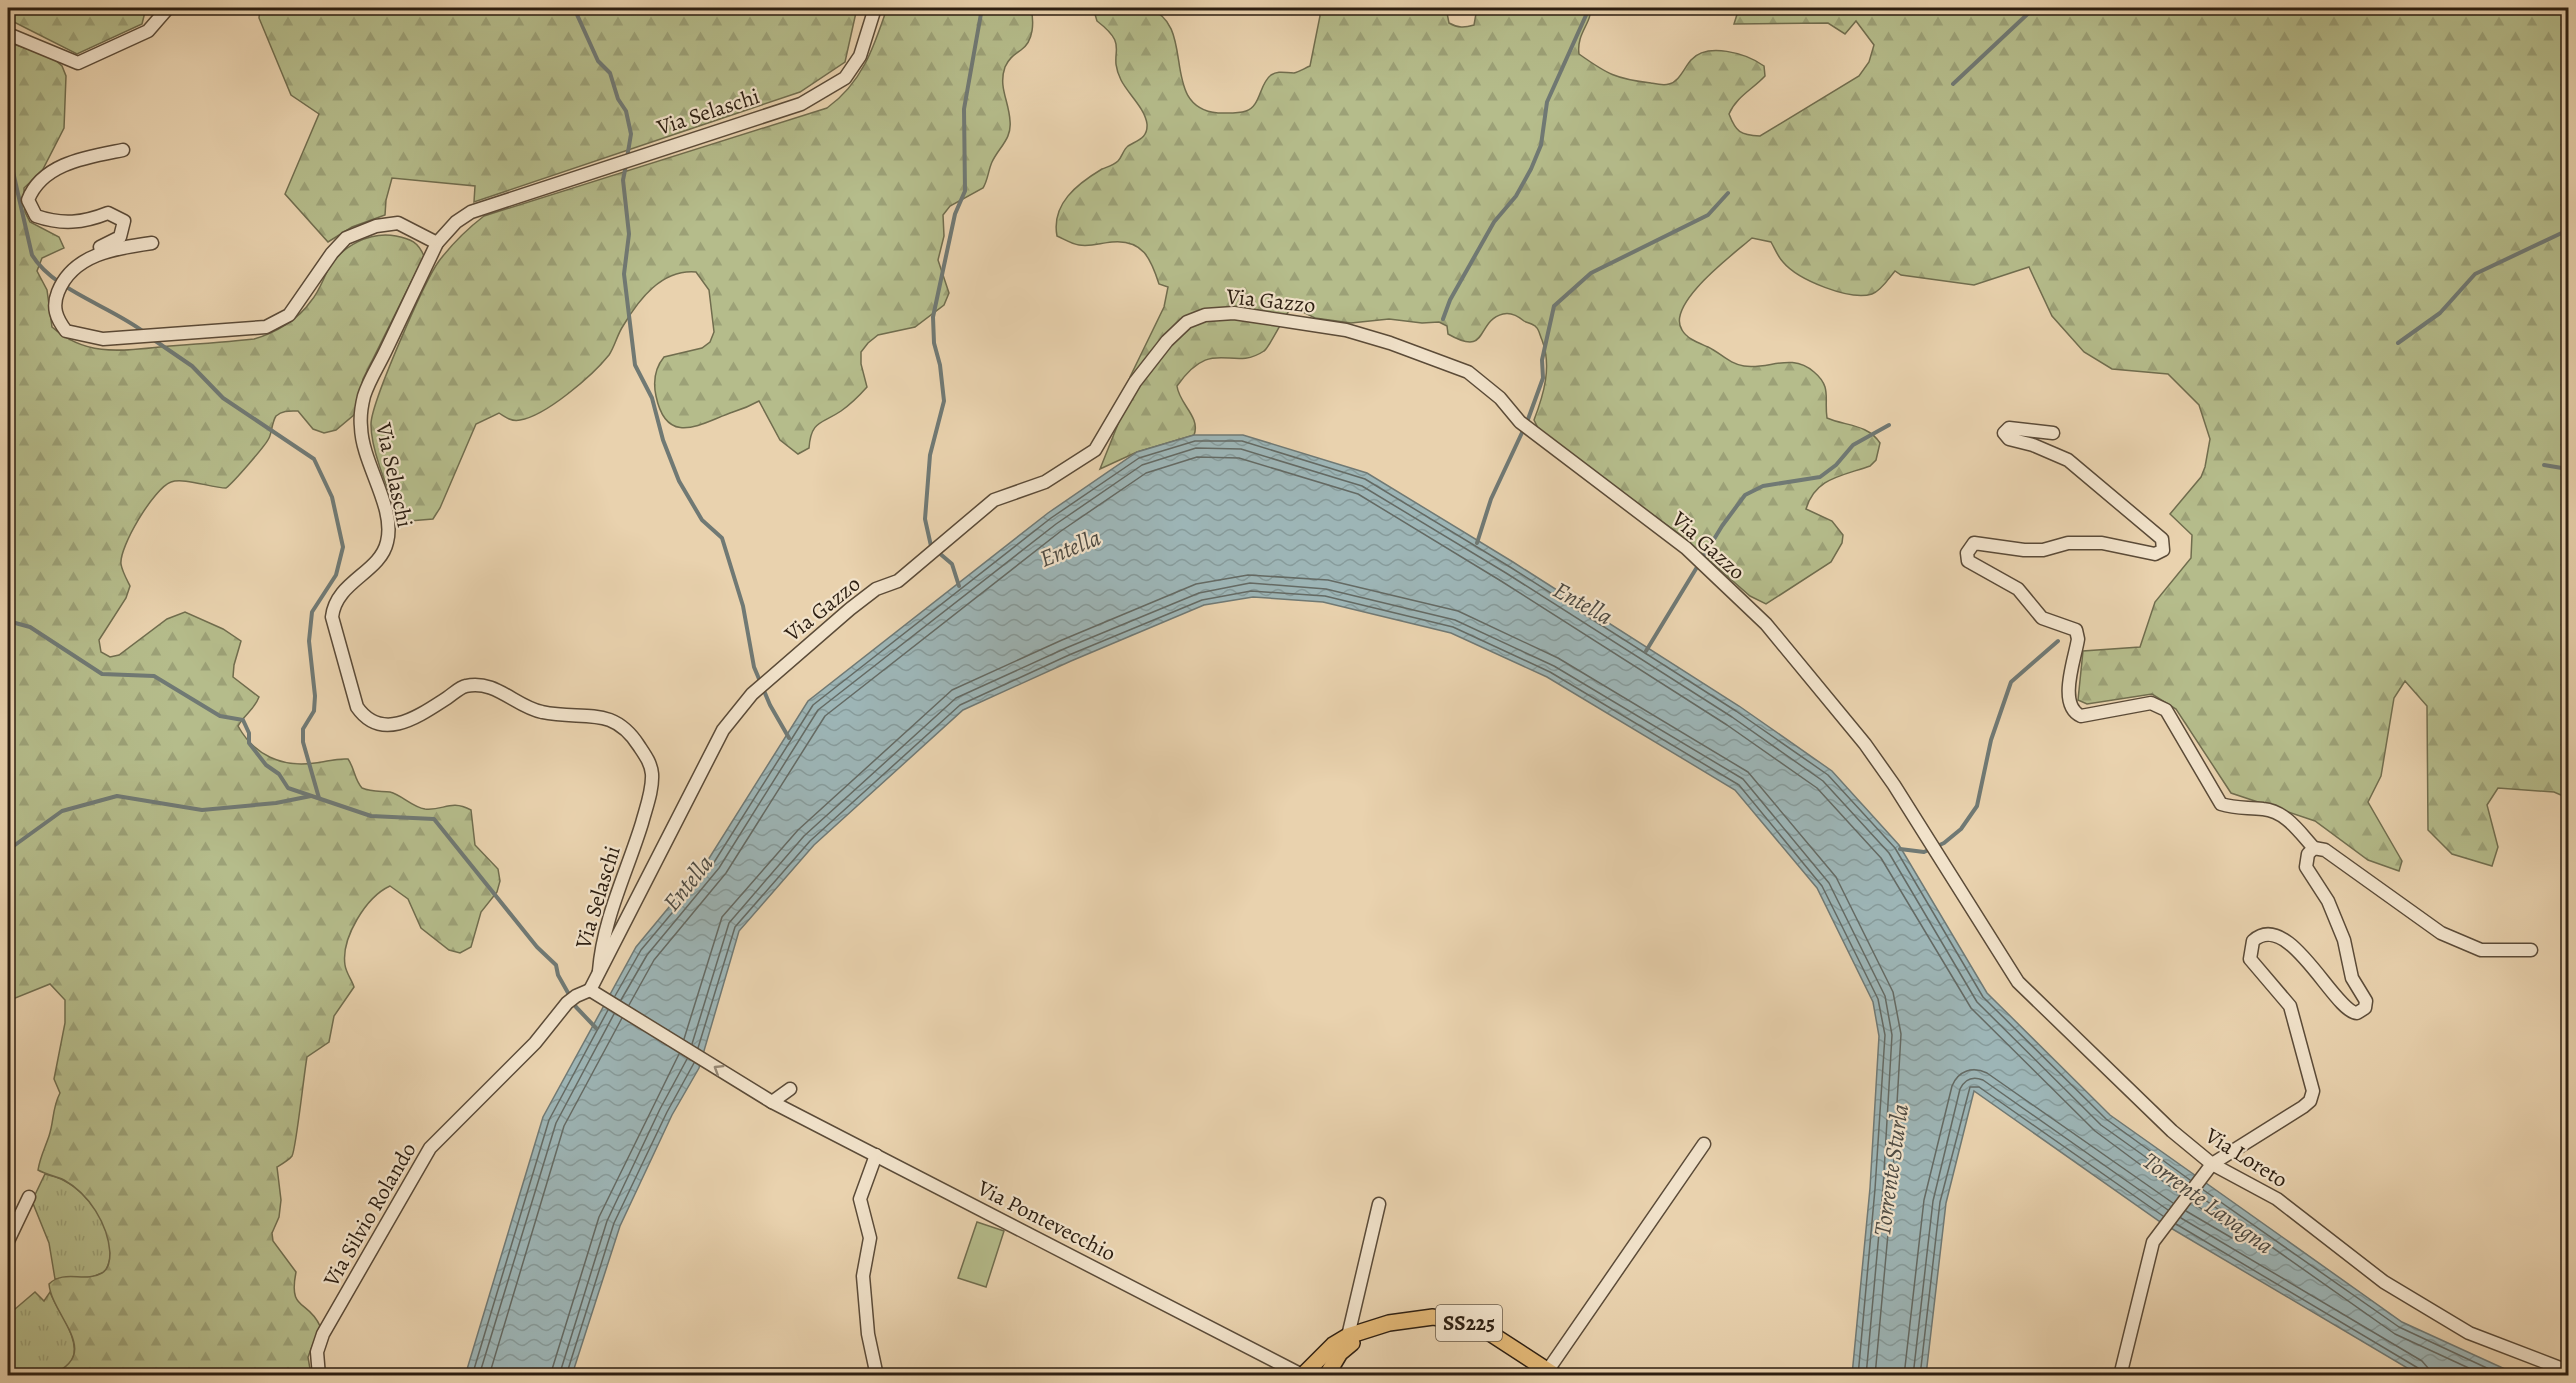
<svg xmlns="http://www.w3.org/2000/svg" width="2576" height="1383" font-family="Alegreya,serif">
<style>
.grass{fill:url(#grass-tufts);stroke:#706d4e;stroke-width:1.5}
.forest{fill:url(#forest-firs);stroke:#706d4e;stroke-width:1.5}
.park{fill:#b5bc8b;stroke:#706d4e;stroke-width:1.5}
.water{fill:url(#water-waves);stroke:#707974;stroke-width:1.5}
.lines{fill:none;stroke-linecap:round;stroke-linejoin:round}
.shore{stroke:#646a64;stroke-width:1.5}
.stream{stroke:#707974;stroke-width:4}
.minor-casing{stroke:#5b4b38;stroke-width:15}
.major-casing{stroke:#2c1e11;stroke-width:18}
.minor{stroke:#f1e2ca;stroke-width:12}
.major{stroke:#e4b977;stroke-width:15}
.oneway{stroke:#988a77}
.labels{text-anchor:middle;stroke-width:4.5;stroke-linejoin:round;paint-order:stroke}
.shield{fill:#f1e2ca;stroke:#675948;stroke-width:1.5}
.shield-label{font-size:21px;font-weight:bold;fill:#2c1e11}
.street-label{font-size:22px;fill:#2c1e11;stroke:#f1e2ca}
.water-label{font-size:24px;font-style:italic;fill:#4e4b43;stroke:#f1e2ca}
</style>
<defs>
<pattern id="grass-tufts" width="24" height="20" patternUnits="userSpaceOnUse" patternTransform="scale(1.5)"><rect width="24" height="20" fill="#b5bc8b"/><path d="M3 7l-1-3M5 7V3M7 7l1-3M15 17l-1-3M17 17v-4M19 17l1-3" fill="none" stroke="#9ca177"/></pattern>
<pattern id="forest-firs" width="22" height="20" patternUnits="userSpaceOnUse" patternTransform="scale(1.5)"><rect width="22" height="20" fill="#b5bc8b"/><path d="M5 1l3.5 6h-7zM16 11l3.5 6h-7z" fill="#9ca177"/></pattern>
<pattern id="water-waves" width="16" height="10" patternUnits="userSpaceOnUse" patternTransform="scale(1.5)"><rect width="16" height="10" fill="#9db5b6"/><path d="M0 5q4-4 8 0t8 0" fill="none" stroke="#879b9b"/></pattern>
</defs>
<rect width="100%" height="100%" fill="#e9d2ae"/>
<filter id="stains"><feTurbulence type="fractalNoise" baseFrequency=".00333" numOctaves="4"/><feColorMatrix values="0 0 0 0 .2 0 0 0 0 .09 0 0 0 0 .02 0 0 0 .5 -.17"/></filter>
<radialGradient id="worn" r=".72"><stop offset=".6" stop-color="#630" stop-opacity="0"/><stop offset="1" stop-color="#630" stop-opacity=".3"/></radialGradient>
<g class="grass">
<path d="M45 1174C51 1176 58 1177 63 1180 92 1194 123 1241 105 1272L92 1277 55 1279 49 1243 32 1201Z"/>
<path d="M35 1292 44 1301 50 1292C55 1305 64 1316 69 1329 91 1379 41 1375 8 1375V1315Z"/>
</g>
<g class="forest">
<path d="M8 8H146L142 24 77 54 8 19Z"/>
<path d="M260 8H857L845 62 800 92 474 202 475 186 392 178 386 200 385 215 352 227 328 242 285 194 319 114 291 95 259 18Z"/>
<path d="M887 8H1031C1034 22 1034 41 1021 50 1014 55 1009 58 1005 67 998 87 1009 101 1010 121 1012 139 999 147 992 162 988 171 988 180 983 188L950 206 943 215 944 236 938 260 949 293 944 305 915 327 878 335 868 343 861 352V364L867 387C859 396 851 404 841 411 822 424 811 420 809 448L798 454 780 440 759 401C750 406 743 409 733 412 703 422 667 449 656 396 653 382 655 368 664 357L702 348 710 342 714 332 709 290 696 272C662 269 639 299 623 326 617 335 615 346 609 355 593 375 546 416 520 420 512 422 505 417 499 413L476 424 440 508 433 519 409 521 399 517C389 492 371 451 371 425 370 405 425 280 439 261 452 244 467 229 484 216L827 108C862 83 874 47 887 8Z"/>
<path d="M1097 8C1110 8 1137 4 1148 8 1199 25 1157 107 1218 113 1227 113 1237 114 1246 111 1261 106 1259 84 1271 75 1279 70 1285 73 1294 73 1299 72 1305 68 1310 66L1320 16 1319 8H1446L1449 23C1458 28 1464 28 1474 25L1477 8H1590C1593 22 1576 33 1579 54 1607 74 1616 79 1651 83 1656 84 1664 86 1669 84 1679 82 1684 68 1691 60 1707 42 1746 53 1764 66L1765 76C1753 89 1736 97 1729 114 1736 132 1740 135 1760 136L1859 76 1869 62 1874 45 1856 21 1845 34 1828 23 1734 24 1739 8H2568V798L2554 792 2498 788 2487 805 2498 847 2492 866 2452 854 2428 830 2427 706 2405 681 2394 698 2381 776 2368 802 2402 861 2399 871 2368 860 2315 821 2231 793 2176 709 2152 694 2087 704 2078 700 2083 651 2140 647 2155 602 2191 558 2192 535 2170 514 2201 477 2205 467 2210 439 2199 405 2168 374 2112 369 2084 352 2052 316 2029 267 1974 285 1901 275 1895 271C1889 278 1881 291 1872 294 1850 301 1798 280 1783 262 1778 257 1775 249 1771 242L1752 238C1735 253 1665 304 1682 330 1687 339 1699 343 1708 347 1721 353 1729 364 1744 366 1769 370 1791 352 1814 372 1832 387 1824 398 1827 418 1845 426 1868 424 1880 443L1876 460 1870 466C1842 476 1815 478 1806 509L1832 521 1843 535 1842 543 1831 562 1766 604 1750 596 1678 533 1570 456 1538 428 1534 420C1544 394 1552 366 1542 340 1540 336 1539 329 1536 327 1534 324 1527 323 1524 321 1518 316 1511 312 1503 314 1475 321 1490 358 1448 334L1447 326 1439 322 1422 323 1389 319 1351 323 1315 318 1299 310 1289 311C1282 320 1269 348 1264 351 1231 373 1213 335 1177 386 1179 404 1201 417 1194 435L1137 452 1100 469 1120 419 1130 377 1164 307 1168 287 1159 284C1151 259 1143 239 1112 242 1100 243 1091 247 1079 245 1072 244 1064 239 1057 236 1051 204 1077 184 1102 169 1107 167 1114 165 1118 161 1122 157 1123 150 1128 146 1138 140 1148 138 1147 124 1145 108 1128 94 1121 80 1106 50 1132 48 1097 21L1094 11Z"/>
<path d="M8 42 53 58 62 66 66 76 64 128 42 171 24 188 25 212 30 222 59 237 64 248 42 258 37 271 47 290 52 327C88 359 127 350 170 346 198 344 226 342 254 339 275 333 298 320 311 301 319 292 323 279 329 268 342 246 370 231 396 236 411 239 418 242 424 256L363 379 355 414 336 430 324 433 313 429 298 411C290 411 283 410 276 416 272 422 272 432 269 438 266 445 233 483 226 488 212 488 183 477 171 482 154 488 119 547 121 564 122 571 127 580 130 586L126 598 99 640 101 652 110 657 119 655 167 619 185 612 223 629 241 641 234 665 233 677 259 697C254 710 245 714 238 726 254 755 282 768 315 763 326 762 336 758 348 759 355 769 354 779 362 788 371 792 380 791 390 792 402 795 412 807 425 809 444 811 450 799 471 810L475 845 498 869 500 881 497 892 481 912 471 947 460 953 449 950 421 928 408 899 390 886C366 897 341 938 345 965 346 973 352 980 354 987L334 1016 329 1042 307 1057C304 1073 296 1150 292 1156 289 1160 282 1164 277 1167L281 1200 279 1217 272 1233 273 1241 296 1272C288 1312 308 1299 320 1326L308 1357 311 1375H51C104 1353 52 1317 49 1284 64 1269 85 1283 102 1273 109 1269 110 1260 110 1253 108 1224 89 1194 64 1180 56 1176 47 1175 38 1170 40 1157 45 1148 49 1136 54 1122 52 1108 60 1093L54 1079 65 1023V1000L50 984 8 1001Z"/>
</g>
<path class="park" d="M977 1222 1004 1231 986 1287 958 1278Z"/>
<path class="water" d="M1194 435H1243L1367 473 1513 562 1739 706 1832 771 1899 845 1987 993 2110 1115 2402 1322 2518 1375H2419L2159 1221 1974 1091 1946 1203 1926 1375H1852L1870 1188 1879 1036 1873 1002 1817 888 1735 790 1547 677 1451 633 1323 602 1253 597 1204 605 1071 661 963 710 814 845 739 931 699 1068 672 1115 620 1226 572 1375 465 1376 543 1117 636 947 708 860 808 701 1048 513 1137 452Z"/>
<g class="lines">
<g class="shore">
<path d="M615 996 641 950 713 864 813 705 1051 518 1139 458 1195 441H1242L1365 479 1510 567 1736 711 1828 775 1895 848 1983 997 2106 1119 2190 1180"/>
<path d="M621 1000 647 955 719 868 818 710 1056 524 1142 465 1196 448 1241 449 1362 486 1506 573 1732 717 1823 781 1889 853 1977 1002 2101 1125 2186 1186"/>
<path d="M629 1005 654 960 726 873 825 716 1061 531 1146 473 1197 457 1239 458 1358 494 1501 581 1727 725 1817 788 1881 858 1971 1008 2095 1131 2180 1194"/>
<path d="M684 1039 722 917 798 830 952 690 1062 640 1196 584 1248 575 1328 580 1458 611 1558 658 1748 772 1836 877 1893 992 1901 1034 1892 1190 1875 1376"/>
<path d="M692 1044 729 923 804 836 956 698 1066 648 1199 593 1250 583 1326 589 1455 620 1554 666 1743 779 1829 883 1885 996 1892 1035 1883 1189 1866 1376"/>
<path d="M698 1048 735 927 810 841 960 705 1069 655 1202 600 1251 591 1325 596 1453 627 1550 672 1739 785 1822 886 1878 999 1885 1035 1875 1189 1858 1376"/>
<path d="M2202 1189 2399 1327 2504 1376"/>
<path d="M2198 1195 2395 1334 2486 1376"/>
<path d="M2186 1211 2232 1238H2236V1234L2192 1202"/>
<path d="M2181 1218 2422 1361 2428 1368 2429 1376"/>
<path d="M2176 1224 2418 1368 2421 1376"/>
<path d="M472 1376 549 1120 608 1010"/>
<path d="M479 1376 556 1123 614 1014"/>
<path d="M489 1376 564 1126 622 1018"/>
<path d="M550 1376 599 1217 679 1054"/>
<path d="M559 1376 607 1221 660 1109 687 1059"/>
<path d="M566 1376 614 1223 667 1112 694 1063"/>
<path d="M1904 1376 1924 1200 1952 1086C1958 1071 1972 1066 1987 1073L2173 1203"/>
<path d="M1913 1376 1933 1201 1960 1089C1965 1079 1973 1076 1983 1080L2168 1210"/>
<path d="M1920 1376 1940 1202 1970 1087H1979L2163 1216"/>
</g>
<g class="stream">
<path d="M574 8 598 61 610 73 618 99 626 111 631 134 627 158"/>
<path d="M8 57 10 152"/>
<path d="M1953 84 2034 8"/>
<path d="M8 150 32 255C53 290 110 306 144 332"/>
<path d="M626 165 623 180 629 234 624 274 635 365 652 398 663 440 679 481 702 520 722 538 743 606 754 667 770 705 789 738"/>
<path d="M1443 319 1450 300 1494 222 1516 196 1531 169 1541 145 1547 102 1587 13"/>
<path d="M154 340 192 366 223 398 314 459 332 497 343 547 336 575 312 612 309 641 315 696 314 711 303 729V742L319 798"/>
<path d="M2398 343 2440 313 2475 274 2568 230"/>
<path d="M2544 465 2568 469"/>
<path d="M1477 543 1491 499 1527 422 1543 378 1542 360 1554 306 1591 273 1708 215 1728 193"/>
<path d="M959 586 952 564 931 546 925 519 930 455 944 401 940 365 934 343 933 317 955 214 965 191 964 109 982 8"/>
<path d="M8 621 30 627 102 674 154 676 220 716 243 720 249 733V743L266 765 279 774 288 788 371 816 434 819 537 947 556 965 558 975 576 1007 596 1028"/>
<path d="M1646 651 1722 526 1745 495 1763 486 1820 477 1836 465 1853 445 1889 425"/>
<path d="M1900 849 1924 852 1944 843 1961 829 1977 806 1991 740 2011 682 2058 641"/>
<path d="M8 850 62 811 117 796 202 810 276 803 311 796"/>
</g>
<defs>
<g id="minor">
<path d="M8 34 78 63 148 31 168 8"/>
<path d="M152 243C116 248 73 254 58 292 52 307 56 318 66 331L103 339 266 327 289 315 332 253 346 238 376 226 398 223 437 243"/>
<path d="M100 247 120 237 124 221 108 213C83 223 62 225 36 216L28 200C42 163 88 157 123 150"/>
<path d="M2053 433 2009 428 2004 433 2009 439 2033 445 2068 460 2162 539 2163 550 2155 554 2102 543H2068L2043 550H2024L1974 543 1967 553 1968 561 2018 589 2042 618 2076 630 2078 639C2075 659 2057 705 2081 716L2151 703 2166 710 2221 804C2236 809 2248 807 2263 809 2286 811 2300 833 2314 848"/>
<path d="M599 971C603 919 627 872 642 823 646 808 653 790 652 774 651 763 645 755 639 746 612 704 583 721 542 712 516 707 495 679 466 686 460 687 453 694 447 698 419 716 382 743 357 707L332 617C336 581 380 573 387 542 396 507 362 464 361 427 360 418 362 404 364 396 369 380 379 365 386 350 403 315 420 279 437 243L456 222 471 212 801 104 845 78 860 56 875 8"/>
<path d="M790 1089 772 1102 590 990 723 730 752 694 850 609 876 589 898 581 994 500 1045 482 1095 450 1135 382 1167 341 1187 322 1205 315 1234 313 1346 330 1390 343 1468 372 1500 398 1520 422 1686 548 1766 624 1865 744 1894 785 2018 982 2172 1131 2212 1164 2277 1199 2384 1282 2469 1333 2568 1371"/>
<path d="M772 1102 1302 1375"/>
<path d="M876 1155 860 1199 870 1238 863 1276 868 1334 877 1376"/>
<path d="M8 1241 29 1197"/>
<path d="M1348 1336 1379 1204"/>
<path d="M1548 1370 1704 1144"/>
<path d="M319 1376 317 1352 323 1334 430 1148 535 1043 567 1003 576 996 590 990"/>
<path d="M2120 1376 2153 1242 2212 1164 2303 1107 2310 1101 2313 1091 2290 1006 2250 959 2253 941C2289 908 2334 1012 2357 1013L2365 1008 2366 1001 2352 978 2344 940 2328 901 2306 867 2308 854 2314 848 2325 850 2441 933 2481 950H2531"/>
</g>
<g id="major">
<path d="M1328 1373 1340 1353 1352 1343"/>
<path d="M1302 1376 1333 1345 1348 1336 1389 1323 1433 1317 1479 1326 1556 1376"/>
</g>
</defs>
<use href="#minor" class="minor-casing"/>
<use href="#major" class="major-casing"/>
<use href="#minor" class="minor"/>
<use href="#major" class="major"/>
</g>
<defs><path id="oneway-chevron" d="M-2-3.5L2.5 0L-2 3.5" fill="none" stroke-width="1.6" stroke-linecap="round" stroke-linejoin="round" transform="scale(1.5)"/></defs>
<use class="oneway" href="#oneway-chevron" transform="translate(718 1069) rotate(-148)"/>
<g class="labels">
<rect class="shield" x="1436" y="1305" width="66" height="36" rx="4.5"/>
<g class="shield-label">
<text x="1469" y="1330">SS225</text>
</g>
<g class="street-label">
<text transform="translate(708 111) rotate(-18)" y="8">Via Selaschi</text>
<text transform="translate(1271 300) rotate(6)" y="8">Via Gazzo</text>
<text transform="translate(395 475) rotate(78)" y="8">Via Selaschi</text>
<text transform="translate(1709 545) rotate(42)" y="8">Via Gazzo</text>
<text transform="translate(822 608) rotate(-39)" y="8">Via Gazzo</text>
<text transform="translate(597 897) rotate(-73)" y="8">Via Selaschi</text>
<text transform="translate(2247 1157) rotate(32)" y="8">Via Loreto</text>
<text transform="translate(369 1214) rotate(-60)" y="8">Via Silvio Rolando</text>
<text transform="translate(1047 1220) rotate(27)" y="8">Via Pontevecchio</text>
</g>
<g class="water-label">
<text transform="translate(1070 548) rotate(-22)" y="8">Entella</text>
<text transform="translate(1583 603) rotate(29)" y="8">Entella</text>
<text transform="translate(688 883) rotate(-51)" y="8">Entella</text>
<text transform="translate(1891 1170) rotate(-82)" y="8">Torrente Sturla</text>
<text transform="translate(2208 1203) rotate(36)" y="8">Torrente Lavagna</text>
</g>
</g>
<rect width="2576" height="1383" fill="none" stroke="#e9d2ae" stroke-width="30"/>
<rect x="9" y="9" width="2558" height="1365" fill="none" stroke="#2c1e11" stroke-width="3"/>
<rect x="15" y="15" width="2546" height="1353" fill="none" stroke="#2c1e11" stroke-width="1.5"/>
<rect width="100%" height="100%" filter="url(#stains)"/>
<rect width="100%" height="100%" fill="url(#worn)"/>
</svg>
